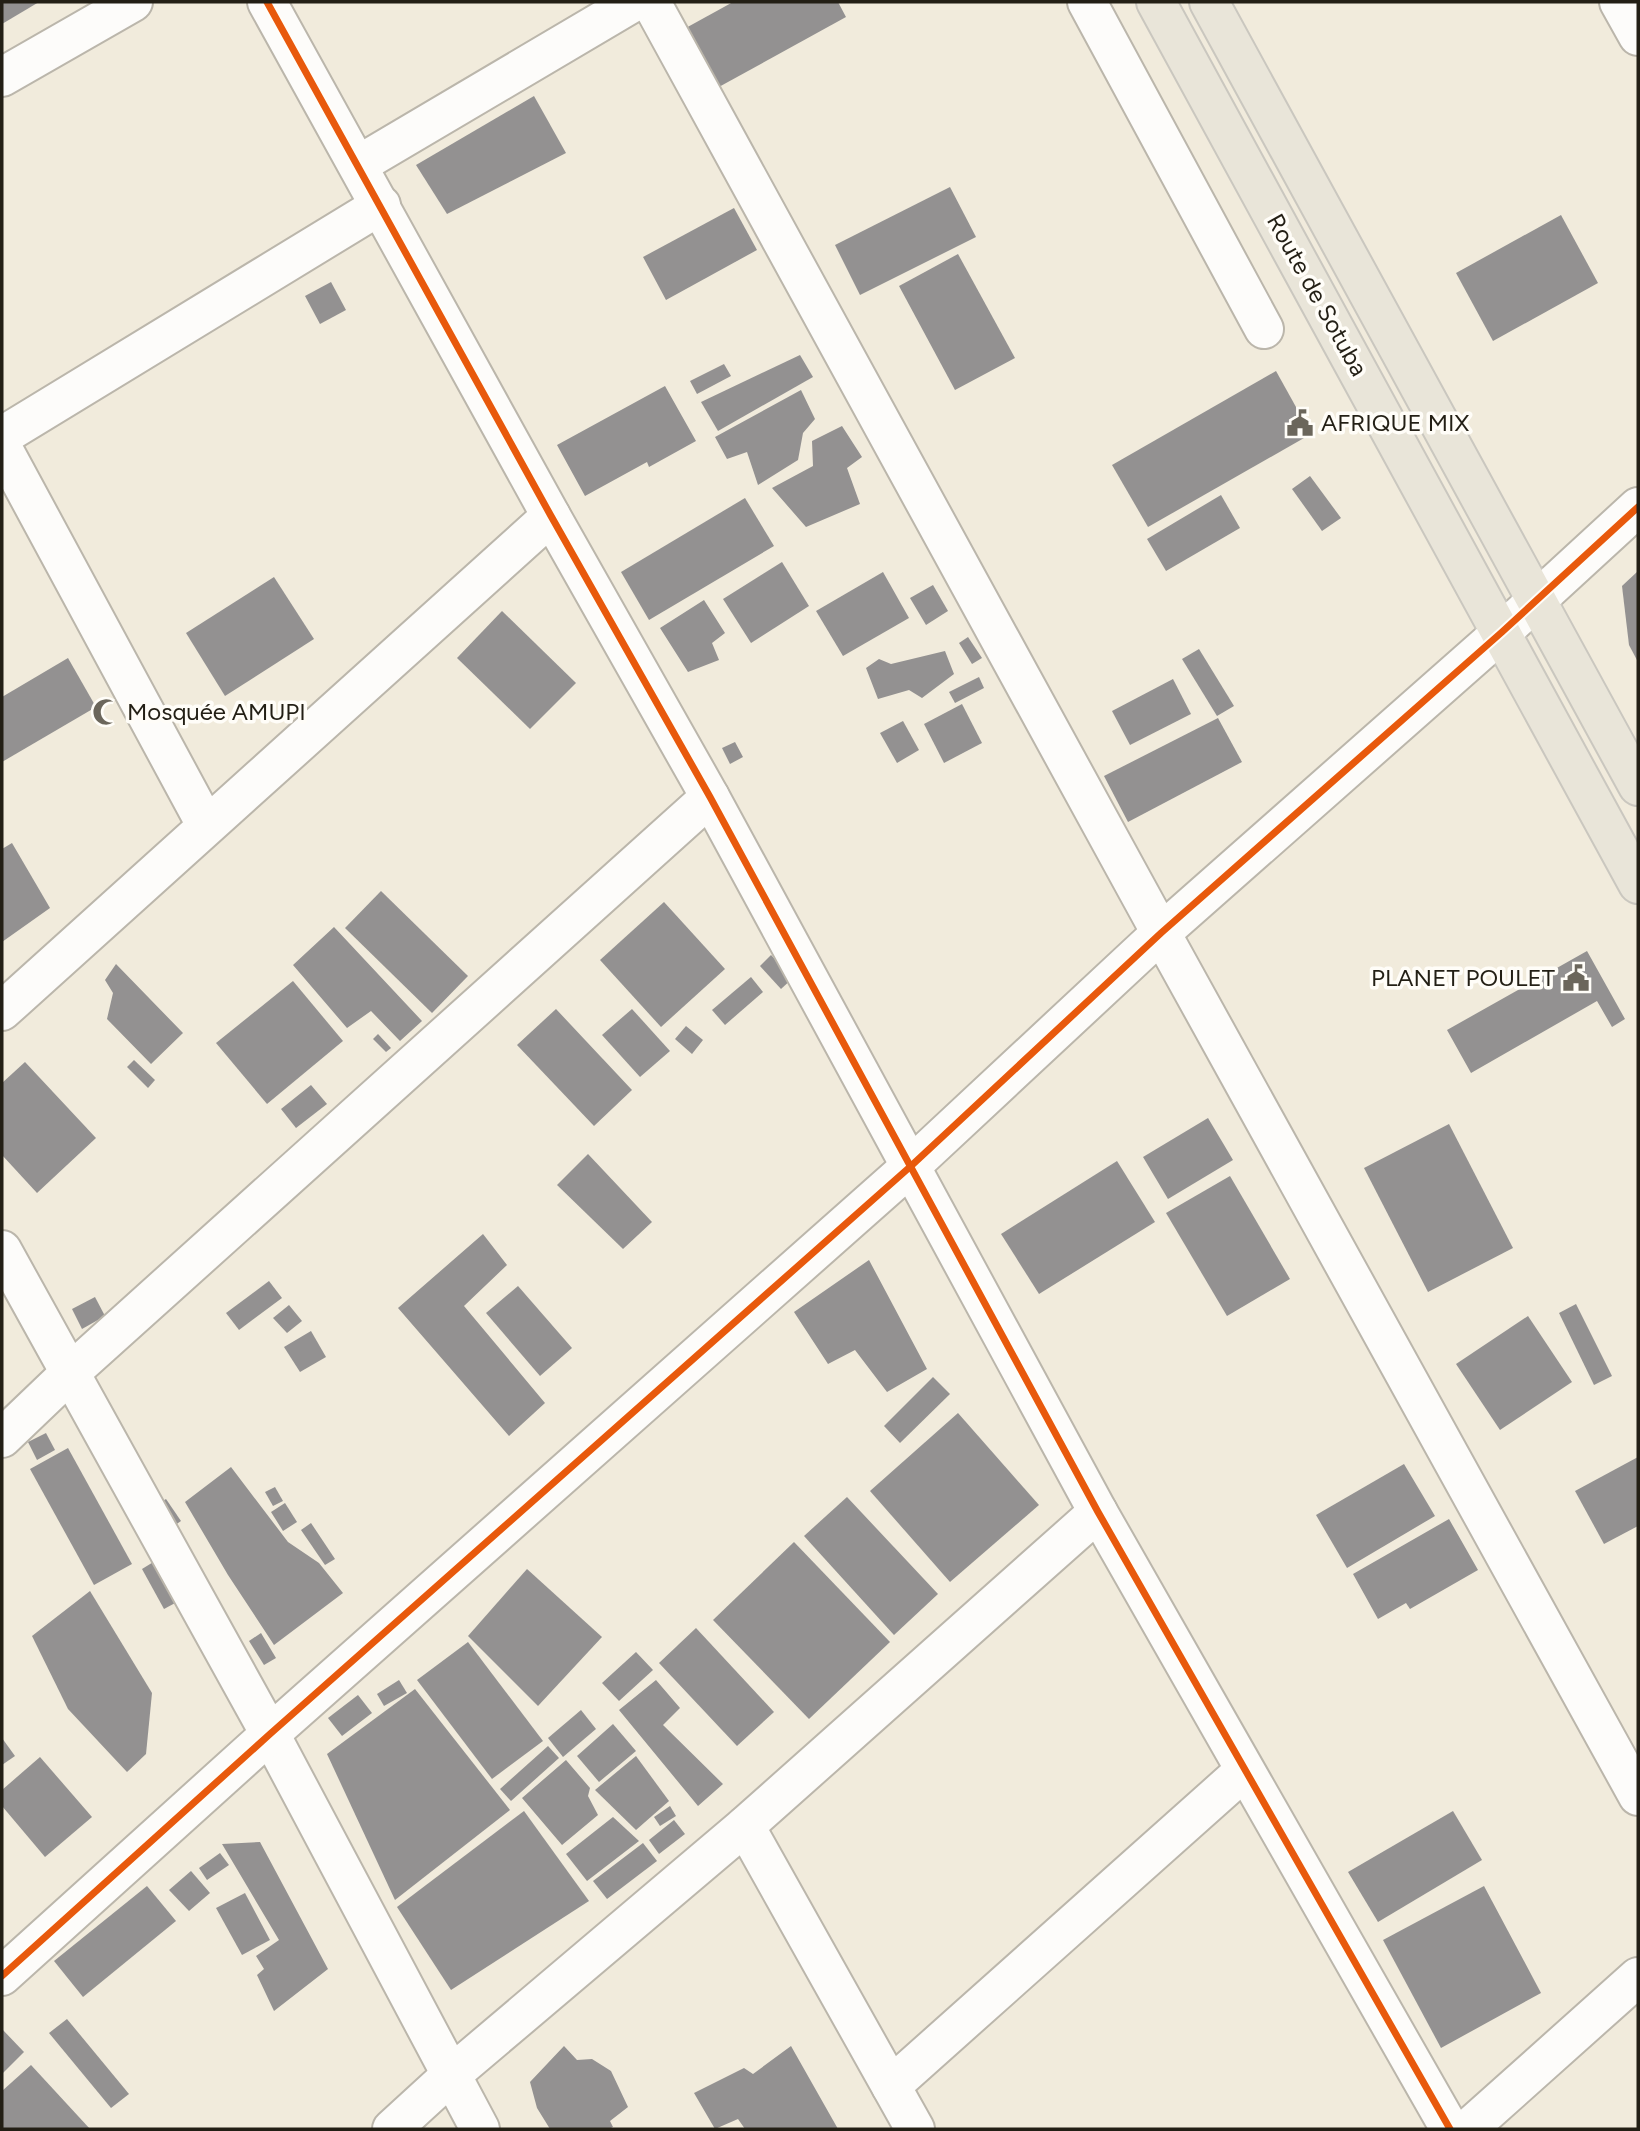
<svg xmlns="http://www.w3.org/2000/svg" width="1640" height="2131" font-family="Figtree,sans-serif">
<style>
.building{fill:#939191}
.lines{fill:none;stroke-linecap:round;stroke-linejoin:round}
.minor-casing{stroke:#bbb6ab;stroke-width:42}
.major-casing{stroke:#cac7bf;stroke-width:42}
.minor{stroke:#fdfcfa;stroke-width:38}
.major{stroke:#e9e5d9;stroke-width:38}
.cycleway-casing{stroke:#fffdf8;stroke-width:11}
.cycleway{stroke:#e8590c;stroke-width:7}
.labels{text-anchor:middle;stroke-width:7;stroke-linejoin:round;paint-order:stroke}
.street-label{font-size:24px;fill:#231f15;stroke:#fffdf8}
.poi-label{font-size:24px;fill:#231f15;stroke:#fffdf8;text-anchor:start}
</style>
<rect width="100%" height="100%" fill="#f1ebdc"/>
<g class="building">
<path d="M2 2H39L2 24Z"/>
<path d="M733 2H838L846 17 717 88 684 29Z"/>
<path d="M534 96 566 153 447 214 416 165Z"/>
<path d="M950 187 976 237 860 295 835 245Z"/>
<path d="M734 208 757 250 666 300 643 257Z"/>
<path d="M1561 215 1598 283 1493 341 1456 273Z"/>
<path d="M958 254 1015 358 955 390 899 286Z"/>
<path d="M331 282 346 310 320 324 305 296Z"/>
<path d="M800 355 813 377 718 431 701 402Z"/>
<path d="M724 364 731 376 697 394 690 381Z"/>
<path d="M1276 371 1311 434 1148 527 1112 465Z"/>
<path d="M665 386 696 441 649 467 647 462 585 496 557 445Z"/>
<path d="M801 390 815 419 803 433 798 460 758 485 747 452 727 459 715 437Z"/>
<path d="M842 426 862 457 847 468 860 504 806 527 772 488 813 466 812 441Z"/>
<path d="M1310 476 1341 518 1322 531 1292 489Z"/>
<path d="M1221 495 1240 528 1166 571 1147 539Z"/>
<path d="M745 498 774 546 649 620 621 572Z"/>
<path d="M782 562 809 606 751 643 723 599Z"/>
<path d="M1638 571V662L1629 645 1622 586Z"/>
<path d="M883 572 909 618 843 656 816 611Z"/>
<path d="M274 577 314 639 225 696 186 633Z"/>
<path d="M933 585 948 611 926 625 910 598Z"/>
<path d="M704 600 725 633 712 643 719 660 688 672 660 628Z"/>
<path d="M502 611 576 683 530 729 457 658Z"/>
<path d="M968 637 982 658 972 664 959 643Z"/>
<path d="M1199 649 1234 706 1217 716 1182 659Z"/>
<path d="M945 651 954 674 922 698 909 690 878 699 866 668 879 659 891 664Z"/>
<path d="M68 658 96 707 2 762V697Z"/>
<path d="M979 677 984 688 955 703 949 692Z"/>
<path d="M1173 679 1191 714 1130 745 1112 711Z"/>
<path d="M962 704 982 743 944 763 924 724Z"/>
<path d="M1218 718 1242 762 1128 822 1104 776Z"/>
<path d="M903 721 919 750 897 763 880 733Z"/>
<path d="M735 742 743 757 730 764 722 748Z"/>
<path d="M12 843 50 908 2 942V849Z"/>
<path d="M381 891 468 976 432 1013 345 928Z"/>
<path d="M664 902 725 969 661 1027 600 960Z"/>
<path d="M334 927 422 1021 400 1041 371 1011 347 1028 293 965Z"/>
<path d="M1587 951 1625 1019 1612 1027 1597 1001 1471 1073 1447 1030Z"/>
<path d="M771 955 793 978 781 989 760 966Z"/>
<path d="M116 964 183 1033 151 1064 107 1019 113 993 105 980Z"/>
<path d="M751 977 763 992 725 1025 712 1010Z"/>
<path d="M293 981 343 1041 267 1104 216 1043Z"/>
<path d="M556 1009 632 1090 594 1126 517 1045Z"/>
<path d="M632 1009 670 1051 640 1077 602 1035Z"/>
<path d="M686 1026 703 1040 692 1054 675 1039Z"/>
<path d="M378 1034 391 1048 386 1052 373 1039Z"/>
<path d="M134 1060 155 1080 148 1088 127 1067Z"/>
<path d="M25 1062 96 1138 37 1193 2 1155V1083Z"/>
<path d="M311 1085 327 1104 296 1128 281 1109Z"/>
<path d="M1208 1118 1233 1160 1168 1199 1143 1157Z"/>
<path d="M1449 1124 1513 1248 1428 1292 1364 1168Z"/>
<path d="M588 1154 652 1222 623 1249 557 1185Z"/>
<path d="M1117 1161 1155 1222 1039 1294 1001 1234Z"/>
<path d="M1230 1176 1290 1279 1227 1316 1166 1213Z"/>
<path d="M483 1234 507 1265 464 1306 545 1403 509 1436 398 1308Z"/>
<path d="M869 1260 927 1369 887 1392 855 1350 828 1364 794 1312Z"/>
<path d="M269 1281 282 1298 239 1330 226 1313Z"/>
<path d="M518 1286 572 1348 540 1376 486 1313Z"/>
<path d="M95 1297 105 1316 82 1329 72 1309Z"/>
<path d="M1576 1304 1612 1376 1594 1385 1559 1313Z"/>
<path d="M289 1305 302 1321 287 1333 273 1318Z"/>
<path d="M1528 1316 1572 1382 1500 1430 1456 1364Z"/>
<path d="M311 1331 326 1357 300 1372 284 1347Z"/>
<path d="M933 1377 950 1394 900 1443 884 1426Z"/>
<path d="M958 1413 1039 1505 950 1582 870 1491Z"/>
<path d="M46 1433 55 1450 37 1460 28 1442Z"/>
<path d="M68 1448 132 1564 94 1585 30 1469Z"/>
<path d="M1638 1457V1526L1604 1544 1575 1491Z"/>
<path d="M1404 1464 1435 1516 1347 1568 1316 1515Z"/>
<path d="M231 1467 288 1542 319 1563 343 1593 274 1645 228 1575 185 1502Z"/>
<path d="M275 1487 283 1501 273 1506 265 1492Z"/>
<path d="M847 1497 938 1594 894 1635 804 1536Z"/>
<path d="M166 1499 181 1521 171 1528 156 1505Z"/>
<path d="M285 1503 297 1522 283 1531 271 1512Z"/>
<path d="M1449 1519 1478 1570 1410 1609 1406 1603 1378 1619 1353 1574Z"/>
<path d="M311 1523 335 1559 325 1565 301 1530Z"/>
<path d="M794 1542 890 1642 809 1719 713 1620Z"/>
<path d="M155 1561 177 1602 164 1609 142 1569Z"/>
<path d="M527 1569 602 1637 538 1706 468 1636Z"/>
<path d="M90 1591 152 1693 146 1754 127 1772 68 1709 32 1636Z"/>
<path d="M696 1628 774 1712 737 1746 659 1663Z"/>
<path d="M261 1633 276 1658 264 1665 249 1641Z"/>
<path d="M468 1642 543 1741 492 1779 417 1680Z"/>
<path d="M636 1652 653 1670 619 1701 602 1683Z"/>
<path d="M399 1680 407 1693 384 1706 377 1694Z"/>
<path d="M656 1680 680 1708 663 1725 723 1784 698 1806 619 1710Z"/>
<path d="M415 1689 510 1810 395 1900 327 1754Z"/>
<path d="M358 1695 372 1713 342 1736 328 1718Z"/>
<path d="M581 1710 596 1729 563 1757 548 1738Z"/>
<path d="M613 1724 636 1751 599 1782 577 1756Z"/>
<path d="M2 1738 15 1756 2 1765Z"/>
<path d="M548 1746 559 1758 511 1801 500 1789Z"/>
<path d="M636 1756 669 1801 636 1830 595 1790Z"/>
<path d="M40 1757 92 1817 45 1857 2 1806V1790Z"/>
<path d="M566 1760 590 1788 588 1796 598 1815 562 1845 522 1798Z"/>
<path d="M670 1806 676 1816 660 1826 654 1817Z"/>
<path d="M524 1811 589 1901 451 1990 397 1907Z"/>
<path d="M1453 1811 1482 1860 1378 1922 1348 1872Z"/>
<path d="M613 1817 639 1841 587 1881 566 1854Z"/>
<path d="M674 1820 685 1834 659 1854 649 1840Z"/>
<path d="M260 1842 328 1969 274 2011 257 1975 264 1969 256 1956 279 1940 222 1844Z"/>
<path d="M643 1843 657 1861 607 1899 593 1881Z"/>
<path d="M220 1853 229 1865 207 1880 199 1868Z"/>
<path d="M191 1871 210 1893 189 1911 169 1890Z"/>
<path d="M147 1886 176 1921 83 1997 54 1961Z"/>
<path d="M1484 1886 1541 1993 1441 2048 1383 1940Z"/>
<path d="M245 1893 270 1940 242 1955 216 1908Z"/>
<path d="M67 2019 129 2094 111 2108 49 2033Z"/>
<path d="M2 2029 24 2052 2 2074Z"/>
<path d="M564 2046 577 2060 592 2059 611 2071 628 2107 610 2121 613 2127 609 2129H550L537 2108 530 2082Z"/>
<path d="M791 2046 838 2129H745L738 2119 715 2129 694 2093 744 2068 753 2074Z"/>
<path d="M31 2065 90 2129H2V2091Z"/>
</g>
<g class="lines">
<defs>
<g id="minor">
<path d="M267 2 551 516 710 797 1098 1512 1450 2129"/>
<path d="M651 2 1161 933 1638 1796"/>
<path d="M1087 2 1264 329"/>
<path d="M1619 2 1638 36"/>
<path d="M2 77 133 2"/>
<path d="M358 165 634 2"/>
<path d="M2 436 381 205"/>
<path d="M2 447 206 825"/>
<path d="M2 1011 551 516"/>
<path d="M2 1250 270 1734 480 2129"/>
<path d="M2 1438 70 1373 710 797"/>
<path d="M745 1826 915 2129"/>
<path d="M2 1976 270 1734 911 1166 1161 933 1502 632 1638 507"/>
<path d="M891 2086 1244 1771"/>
<path d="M392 2129 451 2075 745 1826 1098 1512"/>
<path d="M1468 2129 1638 1977"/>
</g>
<g id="major">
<path d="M1156 2 1638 884"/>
<path d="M1209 2 1638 786"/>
</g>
</defs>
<use href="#minor" class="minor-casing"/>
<use href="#major" class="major-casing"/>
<use href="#minor" class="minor"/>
<use href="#major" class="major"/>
<defs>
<g id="cycleway">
<path d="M267 2 551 516 710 797 1098 1512 1450 2129"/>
<path d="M2 1976 270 1734 911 1166 1161 933 1502 632 1638 507"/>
</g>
</defs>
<use href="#cycleway" class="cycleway-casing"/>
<use href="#cycleway" class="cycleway"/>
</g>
<defs>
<symbol id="civic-bare" viewBox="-9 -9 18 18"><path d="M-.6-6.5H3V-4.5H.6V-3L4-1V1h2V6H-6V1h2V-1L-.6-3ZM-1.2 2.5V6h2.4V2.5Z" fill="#6b665b" stroke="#fffdf8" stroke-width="2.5" paint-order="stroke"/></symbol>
<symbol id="mosque-bare" viewBox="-9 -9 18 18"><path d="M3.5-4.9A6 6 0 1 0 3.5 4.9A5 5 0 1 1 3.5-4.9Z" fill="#6b665b" stroke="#fffdf8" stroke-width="2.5" paint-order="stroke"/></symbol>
</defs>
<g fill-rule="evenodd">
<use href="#civic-bare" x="1281" y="404" width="38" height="38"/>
<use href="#mosque-bare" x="87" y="693" width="38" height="38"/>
<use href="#civic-bare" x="1557" y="959" width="38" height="38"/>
</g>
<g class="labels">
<g class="street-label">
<text transform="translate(1317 295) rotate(61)" y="8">Route de Sotuba</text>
</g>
<g class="poi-label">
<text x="1321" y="431">AFRIQUE MIX</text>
<text x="127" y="720">Mosquée AMUPI</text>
<text x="1555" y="986" text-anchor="end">PLANET POULET</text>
</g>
</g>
<rect width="1640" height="2131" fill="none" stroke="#231f15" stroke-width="7"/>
</svg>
